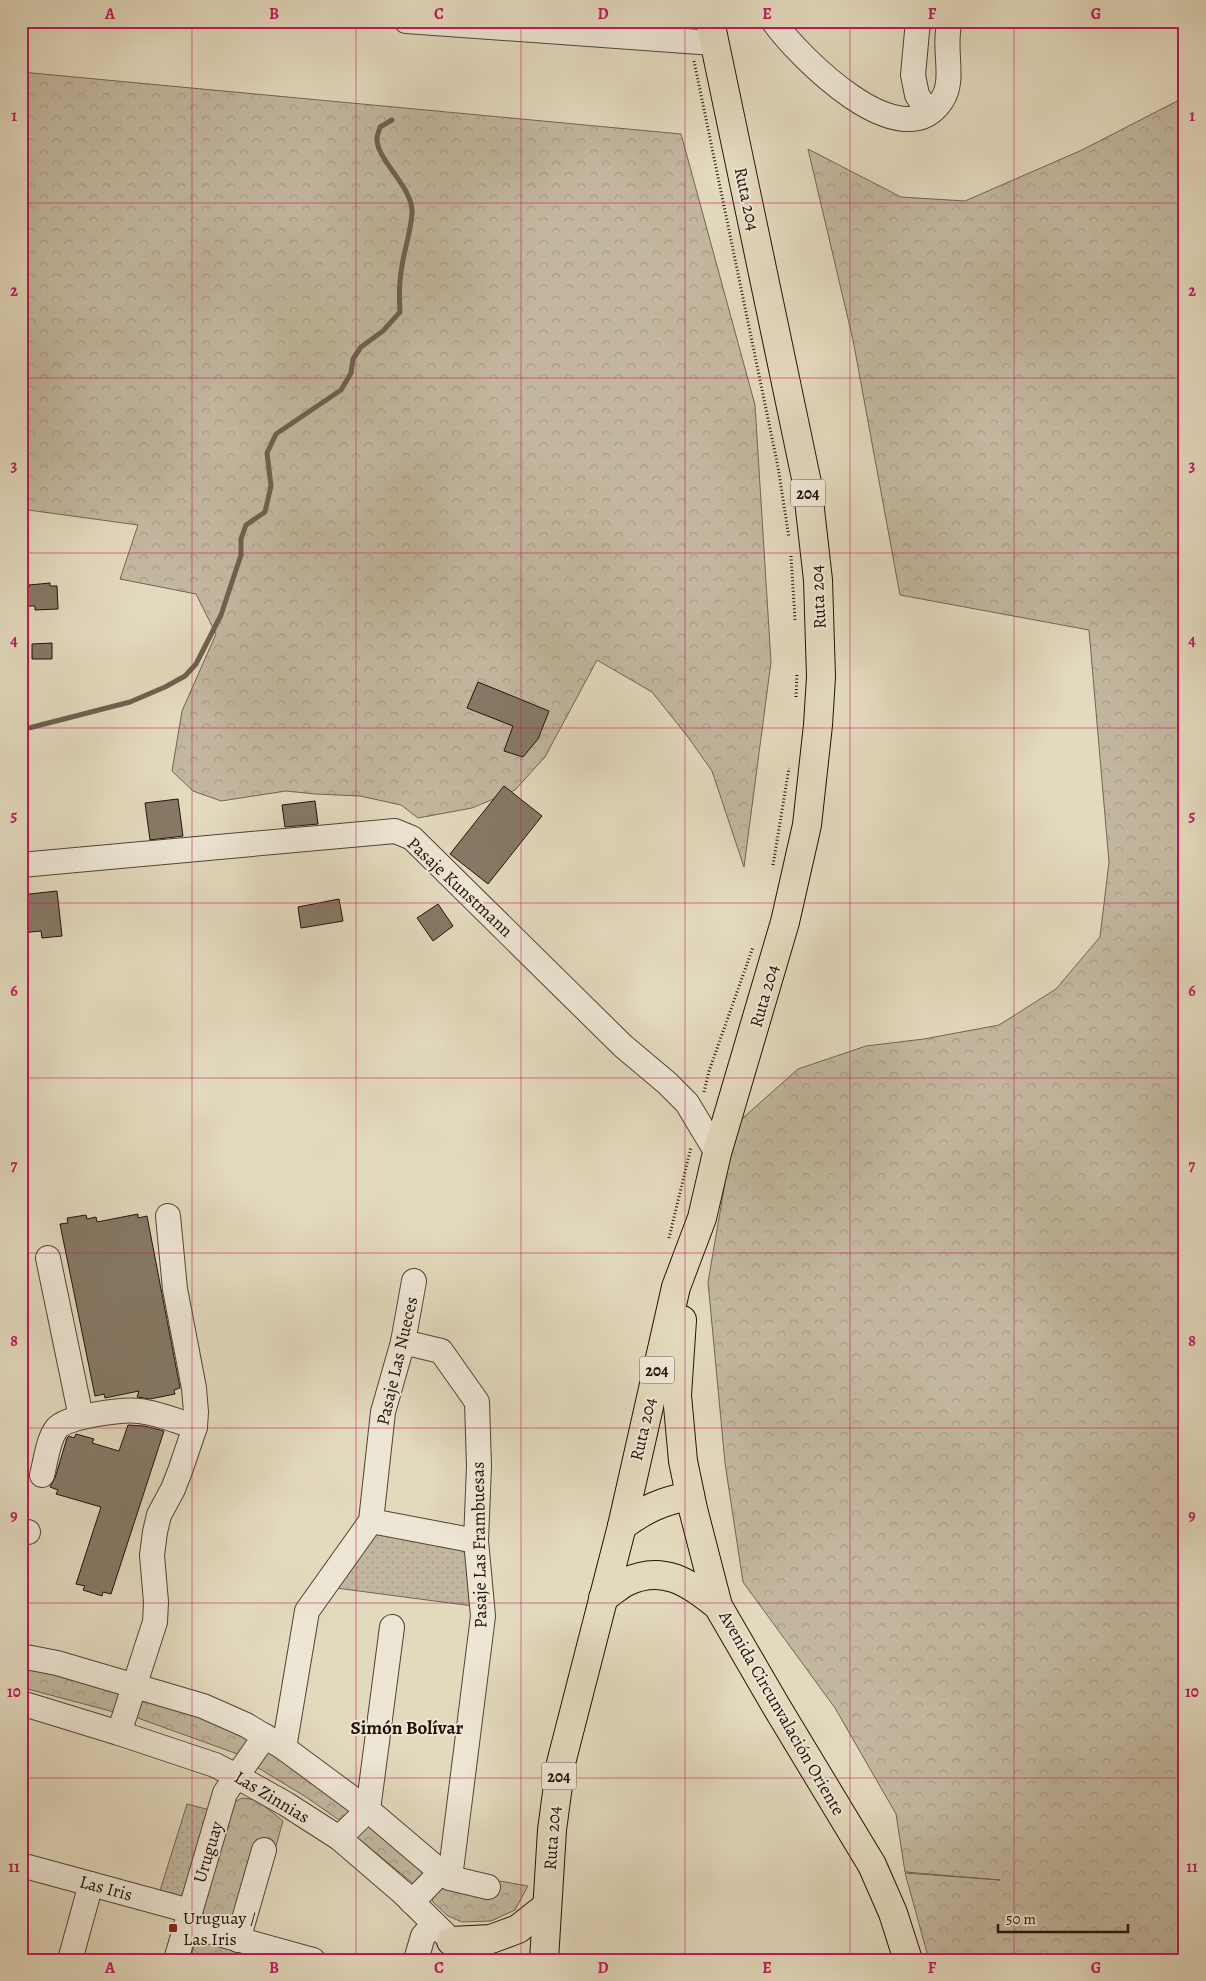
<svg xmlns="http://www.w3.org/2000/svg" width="1206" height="1981" font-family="Alegreya,serif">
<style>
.grass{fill:url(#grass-dots);stroke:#726453}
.forest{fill:url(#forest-crowns);stroke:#726453}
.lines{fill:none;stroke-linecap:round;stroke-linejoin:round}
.stream{stroke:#6e614f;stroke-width:5}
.building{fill:#867966;stroke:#221208}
.minor-casing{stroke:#524435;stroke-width:26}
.major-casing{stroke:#221208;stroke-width:30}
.path{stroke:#221208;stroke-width:3;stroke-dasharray:1 2.5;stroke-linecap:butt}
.minor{stroke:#ede6d4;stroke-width:24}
.major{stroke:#e3d9bd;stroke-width:28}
.grid{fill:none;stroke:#c2185b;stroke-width:1;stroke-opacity:0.55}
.poi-dot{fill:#8f2418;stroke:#ede6d4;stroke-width:2}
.labels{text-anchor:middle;stroke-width:4;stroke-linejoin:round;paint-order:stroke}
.shield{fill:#ede6d4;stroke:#5f5245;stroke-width:1}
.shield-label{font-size:16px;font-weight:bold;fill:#221208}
.street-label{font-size:18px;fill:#221208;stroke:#ede6d4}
.poi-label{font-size:18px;fill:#221208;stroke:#ede6d4;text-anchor:start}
.neighbourhood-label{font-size:19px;font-weight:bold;fill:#221208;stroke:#ede6d4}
.neatline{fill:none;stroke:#c2185b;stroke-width:2}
.grid-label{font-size:16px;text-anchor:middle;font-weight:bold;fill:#c2185b}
</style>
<defs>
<pattern id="grass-dots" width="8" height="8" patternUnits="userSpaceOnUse" patternTransform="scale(1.25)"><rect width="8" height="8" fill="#c2b79e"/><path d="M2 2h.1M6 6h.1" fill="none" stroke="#a69c87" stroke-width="1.8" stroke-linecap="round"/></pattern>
<pattern id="forest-crowns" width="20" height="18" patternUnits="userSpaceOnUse" patternTransform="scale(1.25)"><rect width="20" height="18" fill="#c2b79e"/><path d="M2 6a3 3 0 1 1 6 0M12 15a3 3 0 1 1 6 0" fill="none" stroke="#a69c87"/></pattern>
</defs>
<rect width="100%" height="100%" fill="#e3d9bd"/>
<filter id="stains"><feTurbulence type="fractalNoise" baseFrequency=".004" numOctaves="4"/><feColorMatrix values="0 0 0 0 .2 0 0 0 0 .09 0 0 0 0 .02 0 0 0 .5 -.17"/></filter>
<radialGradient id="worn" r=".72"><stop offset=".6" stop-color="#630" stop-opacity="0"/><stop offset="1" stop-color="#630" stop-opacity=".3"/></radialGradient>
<g class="grass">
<path d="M375 1533 468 1548 473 1606 336 1588Z"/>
<path d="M187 1804 210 1810 182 1903 158 1897Z"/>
</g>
<g class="forest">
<path d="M21 72 681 134 755 405 771 662 744 867 712 771 688 737 652 692 597 660 545 757 515 790 472 808 418 818 401 805 360 796 315 794 286 791 221 801 193 791 172 771 182 711 216 634 196 594 120 579 138 525 21 509Z"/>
<path d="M1185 97V1960H929L905 1873 1000 1880 905 1872 896 1814 835 1708 743 1582 725 1463 708 1282 735 1125 798 1069 866 1046 924 1039 999 1025 1056 989 1100 937 1109 862 1089 630 900 595 853 340 808 149 901 197 965 201 1082 150Z"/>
<path d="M21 1662 123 1693 114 1712 24 1688 21 1686Z"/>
<path d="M142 1697 185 1709 253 1739 243 1756 135 1717Z"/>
<path d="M266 1748 353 1808 339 1820 306 1797 255 1766Z"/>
<path d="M242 1798 257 1800 283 1821 276 1846 265 1841 253 1845 233 1926 206 1918 202 1911 232 1803Z"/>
<path d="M370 1821 429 1871 415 1885 354 1835Z"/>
<path d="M500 1881 528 1886 515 1910 491 1921 462 1922 448 1916 433 1902 431 1896 442 1885 496 1890Z"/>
<path d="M196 1939 249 1953 247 1960H190Z"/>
</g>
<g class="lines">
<path class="stream" d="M21 730 130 702 165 687 185 676 196 664 221 615 241 555V539L246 525 265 512 271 486 267 453 276 434 341 390 351 373 353 359 361 347 383 331 400 312C399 296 399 281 402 266 404 250 413 224 412 209 409 183 376 159 377 138 377 135 379 131 380 127L392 120"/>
</g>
<g class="building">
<path d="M50 583V586H57L58 609 35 610V606H21V587H29V585Z"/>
<path d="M52 643V659H32V644Z"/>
<path d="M478 682 549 711 538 739 523 757 504 751 513 726 467 708Z"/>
<path d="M504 786 542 816 488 884 450 854Z"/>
<path d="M178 799 183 836 150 840 145 803Z"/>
<path d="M315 801 318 824 285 827 282 805Z"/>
<path d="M57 891 62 936 42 938 41 931 21 933V895Z"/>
<path d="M339 899 343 921 301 928 298 907Z"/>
<path d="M438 904 453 926 433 941 417 918Z"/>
<path d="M138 1214V1218L147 1216 180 1388 174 1390 175 1394 150 1399 137 1397 139 1391 105 1398 104 1394 95 1396 60 1224 68 1223 67 1218 86 1215 87 1219 96 1217 97 1222Z"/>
<path d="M128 1425 144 1426 164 1431 111 1594 103 1592 102 1596 83 1590 85 1586 76 1584 101 1507 56 1494 58 1490 50 1487 55 1478 67 1438 69 1436 74 1438 76 1434 94 1439 92 1443 119 1451Z"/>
</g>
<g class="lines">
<defs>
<g id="minor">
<path d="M406 21 714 43"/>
<path d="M773 21C798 56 902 162 942 100 956 79 942 48 950 21"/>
<path d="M918 21 913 75 917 95 929 113"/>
<path d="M21 865 395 831 412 838 623 1046 667 1083 687 1103 717 1153"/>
<path d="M48 1258 81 1417"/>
<path d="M403 1342 441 1351 477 1402 479 1466 476 1541 483 1616 450 1878"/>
<path d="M42 1475C46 1460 48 1439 57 1428 67 1416 124 1409 139 1411 158 1413 177 1421 195 1427"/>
<path d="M371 1521 476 1541"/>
<path d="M21 1532H28"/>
<path d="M21 1656 57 1663 203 1706 246 1725 284 1748 368 1810 441 1872 450 1878 488 1887"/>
<path d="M21 1703 119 1733 215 1765 236 1776 286 1804 339 1838 403 1893 462 1951 484 1960"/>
<path d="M119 1733 155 1622 156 1602 152 1555 155 1532 159 1515 173 1489 180 1471 195 1427 196 1412 194 1388 175 1289 168 1216"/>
<path d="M284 1748 307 1611 371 1521 383 1412 403 1342 414 1281"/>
<path d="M339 1838 368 1810 392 1627"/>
<path d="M21 1865 190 1911"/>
<path d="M412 1902 441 1872"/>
<path d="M186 1925 313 1960"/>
<path d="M238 1940 264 1850"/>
<path d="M70 1960 91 1884"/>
<path d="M176 1960 225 1793 265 1736"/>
<path d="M416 1960 423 1936 434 1924"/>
</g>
<g id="major">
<path d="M682 1320 677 1395 683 1461 693 1509 718 1606 776 1706 872 1865 893 1913 908 1960"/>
<path d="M622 1526C645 1509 662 1501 690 1496"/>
<path d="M603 1598C611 1593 618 1586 626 1582 663 1564 690 1583 718 1606"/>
<path d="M451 1941 491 1939 518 1929 547 1906"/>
<path d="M544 1960 552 1830 561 1763 622 1526 676 1287 702 1218 717 1153 785 922 807 825 818 725 821 677 818 580 807 483 710 21"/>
</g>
</defs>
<use href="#minor" class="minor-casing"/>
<use href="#major" class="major-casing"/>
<g class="path">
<path d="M694 61 778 467 789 538"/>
<path d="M791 556 795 620"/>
<path d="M796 697 797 673"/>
<path d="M773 865 789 768"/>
<path d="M704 1092 709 1071 753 947"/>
<path d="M669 1238 691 1147"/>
</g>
<use href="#minor" class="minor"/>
<use href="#major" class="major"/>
</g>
<path class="grid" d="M192 21V1960M356 21V1960M521 21V1960M685 21V1960M850 21V1960M1014 21V1960M21 203H1185M21 378H1185M21 553H1185M21 728H1185M21 903H1185M21 1078H1185M21 1253H1185M21 1428H1185M21 1603H1185M21 1778H1185"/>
<rect class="poi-dot" x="168" y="1923" width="10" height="10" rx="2.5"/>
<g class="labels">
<g class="shield">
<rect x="790.5" y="479.5" width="35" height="27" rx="4"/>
<rect x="639.5" y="1356.5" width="35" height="27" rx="4"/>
<rect x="541.5" y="1762.5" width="35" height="27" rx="4"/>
</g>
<g class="shield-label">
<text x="808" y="499">204</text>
<text x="657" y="1376">204</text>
<text x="559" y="1782">204</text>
</g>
<g class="street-label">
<text transform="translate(747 199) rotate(78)" y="6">Ruta 204</text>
<text transform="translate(818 597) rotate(-93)" y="6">Ruta 204</text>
<text transform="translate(460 887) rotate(43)" y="6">Pasaje Kunstmann</text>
<text transform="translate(764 996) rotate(-74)" y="6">Ruta 204</text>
<text transform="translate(397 1361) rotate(-77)" y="6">Pasaje Las Nueces</text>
<text transform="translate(643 1429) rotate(-77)" y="6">Ruta 204</text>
<text transform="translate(479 1545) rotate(-91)" y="6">Pasaje Las Frambuesas</text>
<text transform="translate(782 1713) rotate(60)" y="6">Avenida Circunvalación Oriente</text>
<text transform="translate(272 1797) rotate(31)" y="6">Las Zinnias</text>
<text transform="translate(552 1838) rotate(-86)" y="6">Ruta 204</text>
<text transform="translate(208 1852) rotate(-73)" y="6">Uruguay</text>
<text transform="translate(106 1888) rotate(15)" y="6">Las Iris</text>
</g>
<g class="poi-label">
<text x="183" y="1924">Uruguay /<tspan x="183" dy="21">Las Iris</tspan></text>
</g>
<g class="neighbourhood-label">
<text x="407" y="1734">Simón Bolívar</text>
</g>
</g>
<rect width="1206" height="1981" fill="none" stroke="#e3d9bd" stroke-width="55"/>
<path d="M998 1924v8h130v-8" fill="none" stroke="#221208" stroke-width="2.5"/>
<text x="1006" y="1924" font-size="15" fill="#221208" stroke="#ede6d4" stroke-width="4" paint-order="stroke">50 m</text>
<rect x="28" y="28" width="1150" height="1926" class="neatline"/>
<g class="grid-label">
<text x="110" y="19">A</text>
<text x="274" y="19">B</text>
<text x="439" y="19">C</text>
<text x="603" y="19">D</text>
<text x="767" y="19">E</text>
<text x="932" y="19">F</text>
<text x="1096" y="19">G</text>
<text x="14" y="121">1</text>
<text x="1192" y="121">1</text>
<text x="14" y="296">2</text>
<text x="1192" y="296">2</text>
<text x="14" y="471">3</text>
<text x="1192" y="471">3</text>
<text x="14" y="646">4</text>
<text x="1192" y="646">4</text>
<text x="14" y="821">5</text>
<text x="1192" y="821">5</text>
<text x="14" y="996">6</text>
<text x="1192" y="996">6</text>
<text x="14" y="1171">7</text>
<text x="1192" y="1171">7</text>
<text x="14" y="1346">8</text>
<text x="1192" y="1346">8</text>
<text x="14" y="1521">9</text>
<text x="1192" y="1521">9</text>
<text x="14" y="1697">10</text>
<text x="1192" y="1697">10</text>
<text x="14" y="1872">11</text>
<text x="1192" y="1872">11</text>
<text x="110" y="1973">A</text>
<text x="274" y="1973">B</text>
<text x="439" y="1973">C</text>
<text x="603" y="1973">D</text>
<text x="767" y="1973">E</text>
<text x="932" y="1973">F</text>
<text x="1096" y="1973">G</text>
</g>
<rect width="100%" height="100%" filter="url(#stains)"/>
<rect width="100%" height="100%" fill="url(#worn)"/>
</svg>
